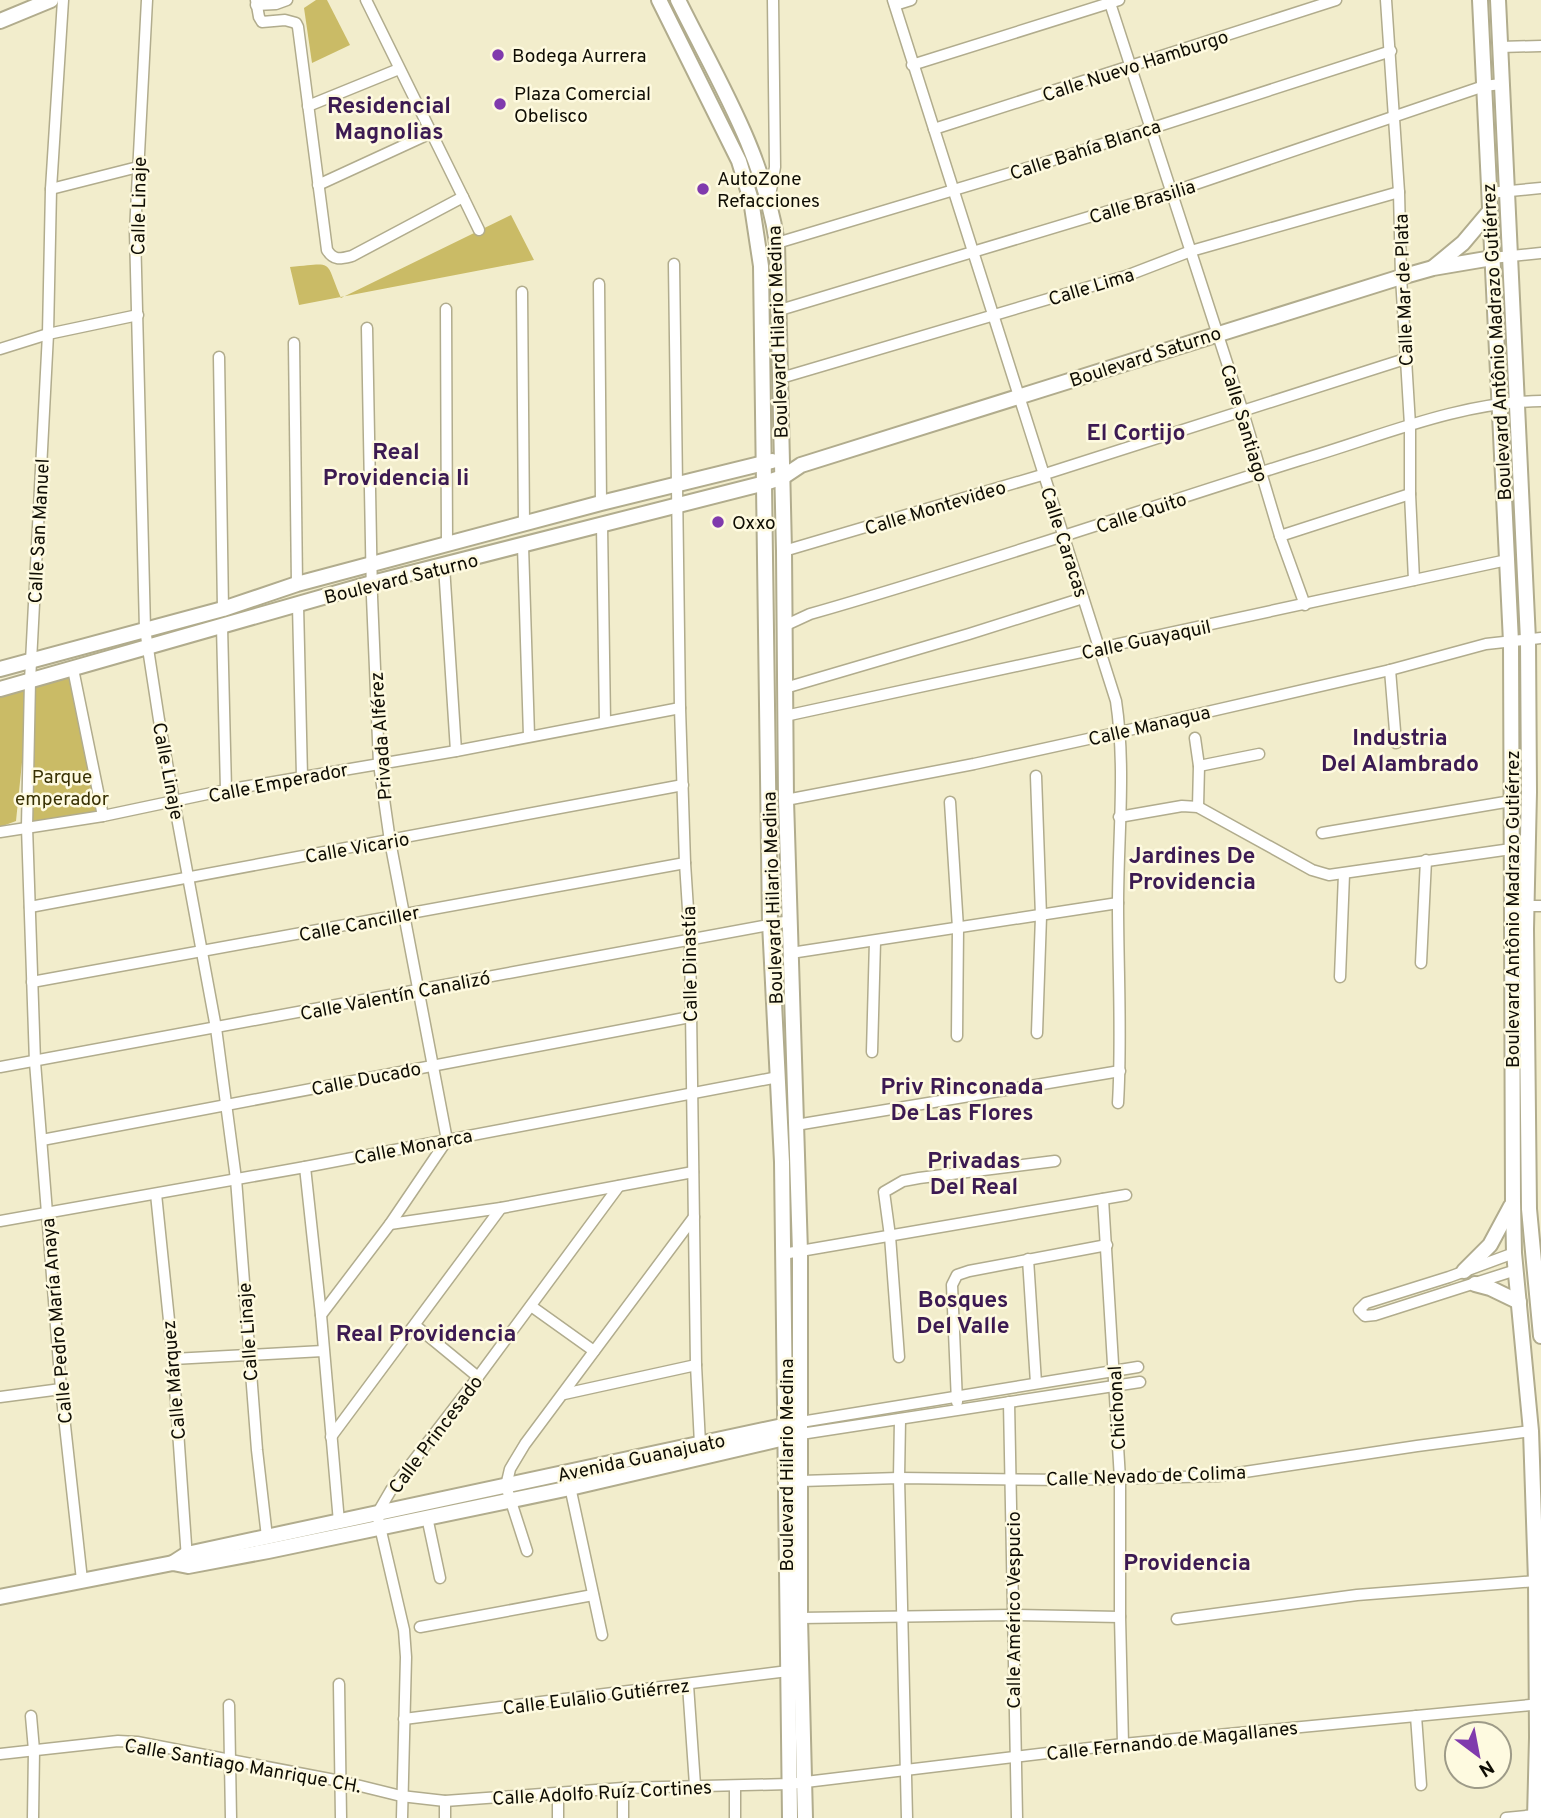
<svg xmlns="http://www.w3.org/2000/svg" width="1541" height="1818" font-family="Overpass,sans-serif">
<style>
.green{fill:#cabb66}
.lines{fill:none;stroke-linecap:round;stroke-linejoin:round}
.street-casing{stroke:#b1ac8d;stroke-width:13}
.secondary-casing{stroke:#b1ac8d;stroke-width:18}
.street{stroke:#fff;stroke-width:10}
.secondary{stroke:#fff;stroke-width:14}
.poi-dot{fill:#803aad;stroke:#fefae0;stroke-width:2.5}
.labels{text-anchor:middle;stroke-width:5;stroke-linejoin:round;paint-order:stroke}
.poi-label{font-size:19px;fill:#0f0d04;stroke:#fefae0;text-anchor:start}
.street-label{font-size:19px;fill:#0f0d04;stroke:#fefae0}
.park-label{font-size:19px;fill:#383104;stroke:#fefae0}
.quarter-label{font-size:23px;font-weight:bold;fill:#3c1a52;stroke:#fefae0}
</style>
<rect width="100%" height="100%" fill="#f2edcc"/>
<g class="green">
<path d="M316 0H327L350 45 312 63 304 8Z"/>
<path d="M511 215 534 260 299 305 290 267C336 263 324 259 341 298Z"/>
<path d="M73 669 103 816 27 827 29 694 16 821 0 827V690Z"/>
</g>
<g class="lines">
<defs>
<g id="street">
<path d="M63 0 51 189 48 334 30 681 27 827 35 1062 61 1389 82 1580"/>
<path d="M147 0 135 231 145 629 159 720 216 1028 236 1179 257 1450 267 1537"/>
<path d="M256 0 259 17 262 22 285 20 296 23 298 27 327 250C334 261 340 259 352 256L463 197 366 0"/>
<path d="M893 0 1116 701C1126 768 1118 837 1118 905 1118 971 1122 1037 1118 1103"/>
<path d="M1109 0 1243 412 1280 536 1305 605"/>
<path d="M1386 0 1399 192 1401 277 1410 425V494L1414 580"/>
<path d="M256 5 276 4 287 0"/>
<path d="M895 5 911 0"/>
<path d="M1500 47 1541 46"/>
<path d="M912 65 1119 0"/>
<path d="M308 106 399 69"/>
<path d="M934 129 1336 0"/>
<path d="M318 185 431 133"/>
<path d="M51 189 138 167"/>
<path d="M1489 193 1541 188"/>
<path d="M463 197 479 230"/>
<path d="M769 202 775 167 773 0"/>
<path d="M777 243 1047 162 1391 51"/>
<path d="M1492 258 1541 253"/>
<path d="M674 264 680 708 685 863 690 940 696 1365 700 1444"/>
<path d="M599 284 601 503"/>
<path d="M522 292 524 524"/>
<path d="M446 309 447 545"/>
<path d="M780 310 1172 192 1484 86 1501 84"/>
<path d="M294 343 297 584"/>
<path d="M0 349 48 334 138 315"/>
<path d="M219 357 223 609"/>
<path d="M781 378 1126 276 1191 251 1399 192"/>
<path d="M602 525 605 722"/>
<path d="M1280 536 1410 494"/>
<path d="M523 546 529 736"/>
<path d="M784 551 1042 475 1405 359"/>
<path d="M444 566 456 751"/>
<path d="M298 605 302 777"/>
<path d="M222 626 226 790"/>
<path d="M784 626 810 614C975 567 1137 511 1300 460 1379 437 1458 402 1541 401"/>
<path d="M73 669 103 816"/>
<path d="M1390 670 1396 743"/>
<path d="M785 688 969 634 1083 598"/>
<path d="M785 716 1507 560"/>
<path d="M1195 738 1199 766 1198 807"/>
<path d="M1199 766 1259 754"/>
<path d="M1036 776 1041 916 1037 1033"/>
<path d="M786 800 974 764 1120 732 1390 670 1486 644 1541 638"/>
<path d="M950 802 958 928 957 1036"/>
<path d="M1119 817 1182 806 1198 807 1312 870 1329 875 1511 849"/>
<path d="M0 832 103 816 226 790 456 751 680 708"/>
<path d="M1322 833 1511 801"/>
<path d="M1521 906H1541"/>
<path d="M30 907 683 785"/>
<path d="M791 953 1118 903"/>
<path d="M1421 963 1426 860"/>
<path d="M1340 977 1344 874"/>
<path d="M32 982 685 863"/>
<path d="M872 1052 875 941"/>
<path d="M0 1067 790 921"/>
<path d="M796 1125 1120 1071"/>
<path d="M42 1140 690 1017"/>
<path d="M305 1167 321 1315 339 1522"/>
<path d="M156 1194 173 1359 187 1559"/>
<path d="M1103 1199 1120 1479V1617L1123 1744"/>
<path d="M0 1221 305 1167 778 1077"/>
<path d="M390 1224 501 1208 693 1172"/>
<path d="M1514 1253 1449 1277 1366 1303 1359 1310 1365 1316 1375 1315 1516 1270"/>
<path d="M783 1254 1126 1195"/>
<path d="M1028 1259 1036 1383"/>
<path d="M531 1306 594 1351"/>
<path d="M321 1315 390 1224 447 1140 390 841 379 764 372 597 367 328"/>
<path d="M416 1326 478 1377"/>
<path d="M899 1357 890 1236 884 1192 903 1181 919 1178 1055 1161"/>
<path d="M173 1359 323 1351"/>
<path d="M564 1394 696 1365"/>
<path d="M0 1397 61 1389"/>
<path d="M957 1402 952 1285 957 1275 969 1271 1107 1245"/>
<path d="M1009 1402 1017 1818"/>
<path d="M900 1419 899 1478 907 1818"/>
<path d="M801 1422 1138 1367"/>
<path d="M801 1434 1140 1382"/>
<path d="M331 1437 501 1208"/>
<path d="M801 1481 899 1478 1069 1480 1218 1476 1417 1446 1531 1431"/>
<path d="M569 1482 602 1635"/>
<path d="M427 1517 440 1578"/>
<path d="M527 1551 506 1486 510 1469 525 1444 694 1217"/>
<path d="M800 1618 1011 1615 1120 1617"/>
<path d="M1177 1619 1357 1595 1536 1581"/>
<path d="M420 1627 593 1595"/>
<path d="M339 1684 341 1818"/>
<path d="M688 1685 695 1785"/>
<path d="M229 1705 231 1818"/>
<path d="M31 1716 34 1750 33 1818"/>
<path d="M1416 1716 1421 1785"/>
<path d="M404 1719 788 1671"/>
<path d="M0 1754 118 1741 137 1742 340 1781 401 1796 445 1801 623 1788 789 1784 1123 1744 1541 1704"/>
<path d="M735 1786V1818"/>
<path d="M623 1788V1818"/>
<path d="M558 1793V1818"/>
<path d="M445 1801V1818"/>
<path d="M402 1818 406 1657 404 1630 377 1514 391 1490 478 1377 619 1186"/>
<path d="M1506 1818 1535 1815"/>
</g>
<g id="secondary">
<path d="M659 0 739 161 751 200 761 266 770 923 782 1162 790 1818"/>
<path d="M678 0C717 79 764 154 777 243L784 551 786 800 800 1252V1618L805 1818"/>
<path d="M1480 0 1511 642 1513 1202 1514 1253 1531 1431 1536 1581 1537 1738 1535 1818"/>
<path d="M1498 0 1528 640 1529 792 1526 929 1529 1209 1541 1336"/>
<path d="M0 21 51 0"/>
<path d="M1434 267 1463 243 1490 211"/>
<path d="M0 669 223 609 297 584 601 503 772 461"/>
<path d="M0 689 372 583 765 483 783 477 801 465 1401 277 1433 268 1492 258"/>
<path d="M1464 1271 1490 1245 1511 1206"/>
<path d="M1475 1284 1490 1288 1519 1302"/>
<path d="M173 1563 187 1554 792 1424"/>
<path d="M0 1597 173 1563 188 1566 268 1551 570 1488 793 1436"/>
</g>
</defs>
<use href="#street" class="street-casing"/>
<use href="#secondary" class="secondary-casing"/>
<use href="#street" class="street"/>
<use href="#secondary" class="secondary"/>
</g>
<g class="poi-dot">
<circle cx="498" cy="55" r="7"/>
<circle cx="500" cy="104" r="7"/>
<circle cx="703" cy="189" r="7"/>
<circle cx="718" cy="522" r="7"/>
</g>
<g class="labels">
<g class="poi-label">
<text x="512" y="62">Bodega Aurrera</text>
<text x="514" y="100">Plaza Comercial<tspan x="514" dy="22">Obelisco</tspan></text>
<text x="717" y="185">AutoZone<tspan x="717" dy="22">Refacciones</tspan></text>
<text x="732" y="529">Oxxo</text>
</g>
<g class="street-label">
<text transform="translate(1135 65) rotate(-18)" y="7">Calle Nuevo Hamburgo</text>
<text transform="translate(1085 149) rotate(-18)" y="7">Calle Bahía Blanca</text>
<text transform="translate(1142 201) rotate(-17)" y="7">Calle Brasilia</text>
<text transform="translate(138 206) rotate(-89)" y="7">Calle Linaje</text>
<text transform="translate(1091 286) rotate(-17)" y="7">Calle Lima</text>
<text transform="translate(1403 290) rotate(-92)" y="7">Calle Mar de Plata</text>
<text transform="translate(777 332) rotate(-92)" y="7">Boulevard Hilario Medina</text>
<text transform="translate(1496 342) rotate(-93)" y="7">Boulevard Antônio Madrazo Gutiérrez</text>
<text transform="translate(1145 356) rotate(-18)" y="7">Boulevard Saturno</text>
<text transform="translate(1245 423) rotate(73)" y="7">Calle Santiago</text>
<text transform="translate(935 507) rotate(-17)" y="7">Calle Montevideo</text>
<text transform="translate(1141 512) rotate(-18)" y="7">Calle Quito</text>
<text transform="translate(38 531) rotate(-87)" y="7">Calle San Manuel</text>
<text transform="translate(1065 542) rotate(72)" y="7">Calle Caracas</text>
<text transform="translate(401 578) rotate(-14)" y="7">Boulevard Saturno</text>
<text transform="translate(1146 639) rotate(-12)" y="7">Calle Guayaquil</text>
<text transform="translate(1149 725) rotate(-13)" y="7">Calle Managua</text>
<text transform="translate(380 736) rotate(-94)" y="7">Privada Alférez</text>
<text transform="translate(169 771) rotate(79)" y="7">Calle Linaje</text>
<text transform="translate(278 782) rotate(-11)" y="7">Calle Emperador</text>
<text transform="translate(357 847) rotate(-10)" y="7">Calle Vicario</text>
<text transform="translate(772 898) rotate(-92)" y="7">Boulevard Hilario Medina</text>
<text transform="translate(1512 909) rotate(-90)" y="7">Boulevard Antônio Madrazo Gutiérrez</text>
<text transform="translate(359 923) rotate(-11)" y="7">Calle Canciller</text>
<text transform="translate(689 964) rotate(-91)" y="7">Calle Dinastía</text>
<text transform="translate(395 995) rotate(-11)" y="7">Calle Valentín Canalizó</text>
<text transform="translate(366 1078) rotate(-11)" y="7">Calle Ducado</text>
<text transform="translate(413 1146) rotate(-11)" y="7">Calle Monarca</text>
<text transform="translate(56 1321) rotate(-95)" y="7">Calle Pedro María Anaya</text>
<text transform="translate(247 1332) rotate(-94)" y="7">Calle Linaje</text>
<text transform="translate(173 1380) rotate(-95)" y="7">Calle Márquez</text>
<text transform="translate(1116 1408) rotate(-93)" y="7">Chichonal</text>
<text transform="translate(435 1434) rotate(-53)" y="7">Calle Princesado</text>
<text transform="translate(641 1457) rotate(-12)" y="7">Avenida Guanajuato</text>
<text transform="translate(786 1465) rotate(-90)" y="7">Boulevard Hilario Medina</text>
<text transform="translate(1146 1475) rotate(-2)" y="7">Calle Nevado de Colima</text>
<text transform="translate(1013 1610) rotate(-90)" y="7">Calle Américo Vespucio</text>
<text transform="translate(596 1696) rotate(-7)" y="7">Calle Eulalio Gutiérrez</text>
<text transform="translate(1172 1740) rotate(-6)" y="7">Calle Fernando de Magallanes</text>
<text transform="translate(243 1765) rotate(10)" y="7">Calle Santiago Manrique CH.</text>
<text transform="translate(602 1792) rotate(-3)" y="7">Calle Adolfo Ruíz Cortines</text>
</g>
<g class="park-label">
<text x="62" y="783">Parque<tspan x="62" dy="22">emperador</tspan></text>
</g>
<g class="quarter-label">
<text x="389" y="113">Residencial<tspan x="389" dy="26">Magnolias</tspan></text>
<text x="1136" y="440">El Cortijo</text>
<text x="396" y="459">Real<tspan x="396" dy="26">Providencia Ii</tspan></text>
<text x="1400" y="745">Industria<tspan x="1400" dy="26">Del Alambrado</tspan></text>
<text x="1192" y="863">Jardines De<tspan x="1192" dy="26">Providencia</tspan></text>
<text x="962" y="1094">Priv Rinconada<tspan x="962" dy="26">De Las Flores</tspan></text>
<text x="974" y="1168">Privadas<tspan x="974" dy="26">Del Real</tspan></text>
<text x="963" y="1307">Bosques<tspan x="963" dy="26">Del Valle</tspan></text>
<text x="426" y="1341">Real Providencia</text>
<text x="1187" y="1570">Providencia</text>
</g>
</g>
<g transform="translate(1478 1755) rotate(148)"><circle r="33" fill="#fefae0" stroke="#9e9b88" stroke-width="2"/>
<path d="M0-5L12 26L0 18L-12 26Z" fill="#803aad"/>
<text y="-10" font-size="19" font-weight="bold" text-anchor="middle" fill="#0f0d04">N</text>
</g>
</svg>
